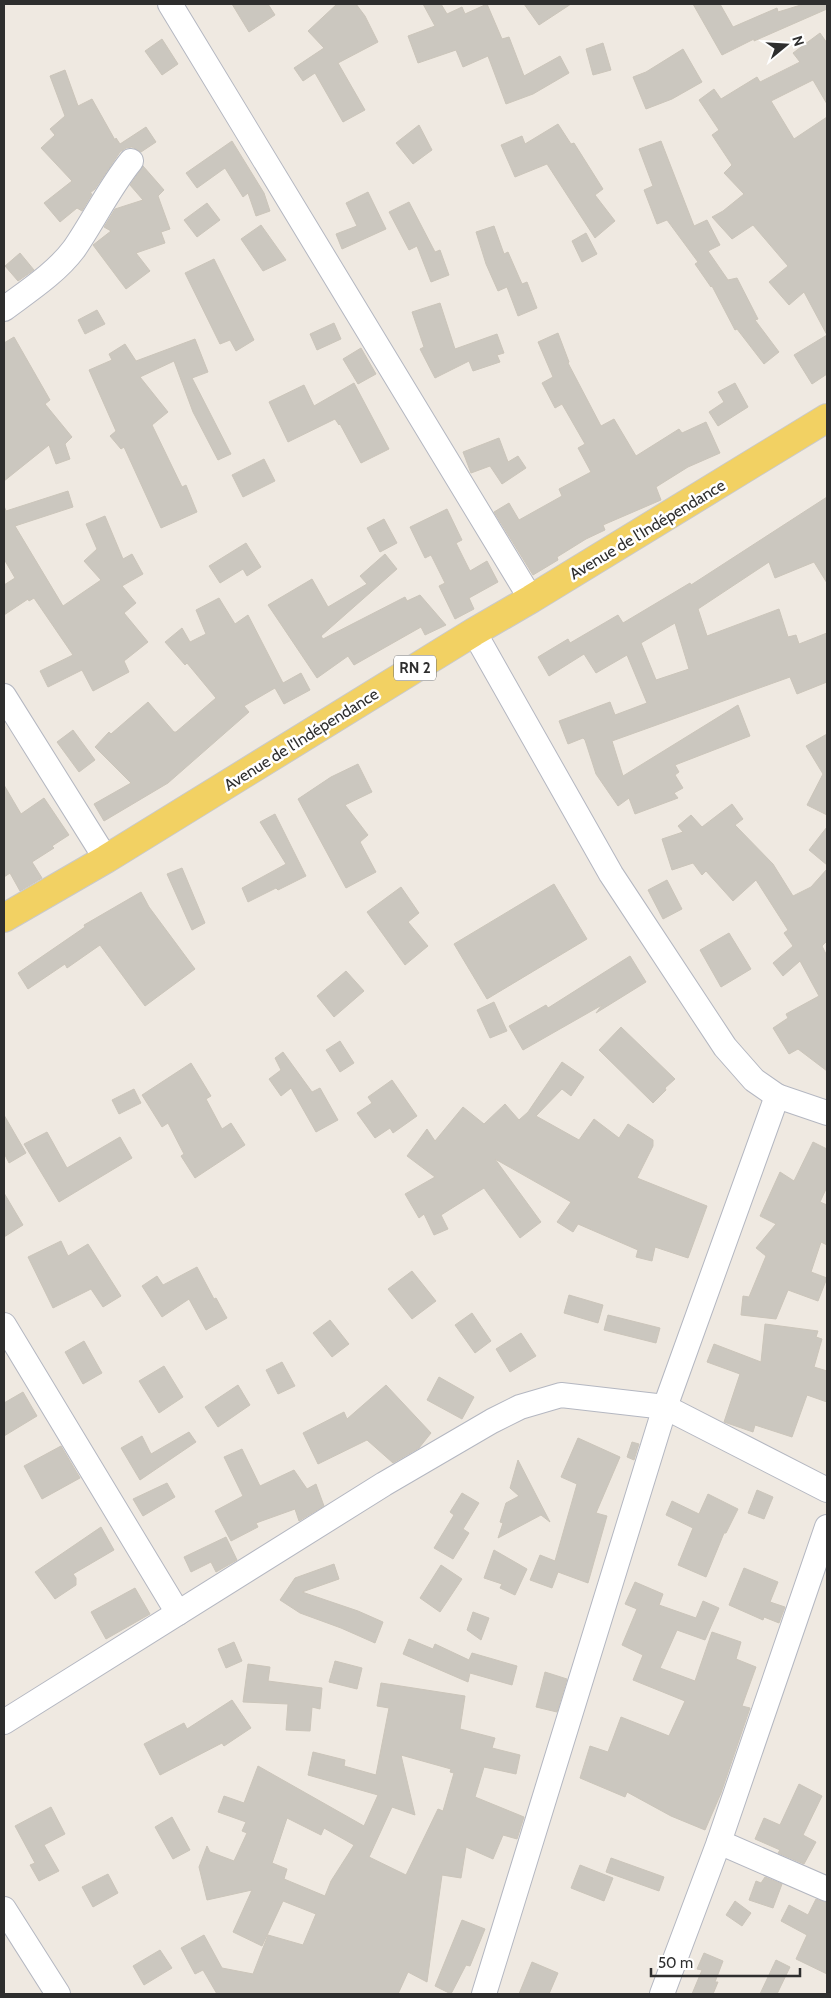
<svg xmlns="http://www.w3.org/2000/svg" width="831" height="1998" font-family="Cabin,sans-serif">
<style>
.building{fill:#cbc7bf;stroke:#cbc5ba;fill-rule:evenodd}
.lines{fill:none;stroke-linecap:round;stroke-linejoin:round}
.minor-casing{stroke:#b4b7c1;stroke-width:26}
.major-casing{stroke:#c9c9c9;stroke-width:30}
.minor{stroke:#fff;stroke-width:24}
.major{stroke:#f2d163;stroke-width:28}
.labels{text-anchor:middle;stroke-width:5;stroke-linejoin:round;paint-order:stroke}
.shield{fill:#fff;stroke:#6d6d6d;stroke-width:1}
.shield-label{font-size:15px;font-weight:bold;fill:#2e2e2e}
.street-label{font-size:16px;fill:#2e2e2e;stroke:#fff}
</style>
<rect width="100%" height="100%" fill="#efe9e1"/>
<g class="building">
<path d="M232 4H268L275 15 249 32Z"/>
<path d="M337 4H356L365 16 378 42 338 63 365 110 343 122 315 73 303 81 294 68 324 48 308 31Z"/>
<path d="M423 4H441L447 14 462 7 465 14 487 4 502 39 509 37 524 76 560 56 569 73 533 94 506 104 488 56 463 67 456 50 418 63 408 36 435 26Z"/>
<path d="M524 4H571L539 25Z"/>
<path d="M693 4H720L733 27 777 8 778 12 804 4H827V9L754 41V39L722 55Z"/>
<path d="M820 33 827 43V104L813 80 771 101 794 139 827 117V335L804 292 789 305 769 282 788 266 753 225 732 239 712 217 723 211 744 194 724 173 732 165 712 135 719 130 699 100 714 89 721 99 757 77 760 82 800 62 793 53Z"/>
<path d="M162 39 178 64 162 75 145 51Z"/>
<path d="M603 43 611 70 593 75 586 49Z"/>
<path d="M683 49 702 82 672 99 646 109 633 77 646 72Z"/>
<path d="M65 70 78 106 92 99 115 140 116 138 120 144 146 127 156 142 141 152 132 147 126 148 120 152 95 189 90 193 92 194 82 211 77 208 60 222 44 203 72 181 41 148 55 135 50 129 65 116 50 76Z"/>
<path d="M558 124 571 144 574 143 603 189 595 195 615 221 595 238 547 164 515 177 501 145 522 136 525 144Z"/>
<path d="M419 125 432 150 413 164 396 143Z"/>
<path d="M232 141 264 193 270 211 256 216 248 193 243 197 225 168 197 188 186 173Z"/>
<path d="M661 141 694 226 707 220 720 245 708 251 728 280 737 278 758 319 755 320 779 352 764 364 737 329 735 330 712 286 711 287 695 264 698 262 667 220 657 224 644 190 653 186 639 149Z"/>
<path d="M143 166 164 190 158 196 170 229 161 232 165 243 136 253 150 271 126 289 93 245 111 231 104 227 115 209 143 200 130 185Z"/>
<path d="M368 192 386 229 342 249 336 234 357 226 346 203Z"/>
<path d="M409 202 435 252 440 250 449 275 431 282 417 246 409 250 389 212Z"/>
<path d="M207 203 220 220 197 237 184 220Z"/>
<path d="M261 225 286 260 263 271 241 239Z"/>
<path d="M494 226 504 254 508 252 522 284 527 282 537 308 518 316 507 287 498 291 486 264 476 232Z"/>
<path d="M586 233 597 254 582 262 572 241Z"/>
<path d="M20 253 34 270 18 281 5 266Z"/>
<path d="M214 259 254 340 236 351 230 340 220 344 185 273Z"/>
<path d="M440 303 455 349 497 334 504 353 497 355 500 362 473 371 469 361 435 378 420 349 424 347 412 312Z"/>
<path d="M97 310 105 324 85 334 78 320Z"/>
<path d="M334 323 341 339 317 350 310 334Z"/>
<path d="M558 333 569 362 568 363 601 426 614 419 636 456 679 429 682 433 706 422 720 453 688 467 656 487 661 500 603 525 605 530 586 539 557 557 558 560 533 575 494 512 509 503 519 520 562 496 559 489 591 472 578 448 585 444 562 404 555 408 542 383 553 377 538 342Z"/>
<path d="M827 335V374L812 384 794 355Z"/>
<path d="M14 337 50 400 45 404 72 437 65 444 70 459 56 464 49 445 4 481V343Z"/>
<path d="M195 339 208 372 192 378 231 454 218 460 193 412 174 361 140 377 168 412 152 425 182 487 186 485 197 512 161 528 124 447 121 449 110 436 116 431 89 370 112 360 109 354 125 344 136 361Z"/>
<path d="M361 348 376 374 358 384 343 359Z"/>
<path d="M354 383 389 449 361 463 340 424 339 425 335 419 288 442 269 402 304 385 314 406Z"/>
<path d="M735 383 748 407 718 426 709 412 724 402 718 392Z"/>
<path d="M499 438 508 462 518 456 526 468 502 484 490 466 471 473 463 452Z"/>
<path d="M264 459 275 481 243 497 232 475Z"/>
<path d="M68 491 73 507 15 526 63 606 101 580 84 561 97 549 86 524 105 516 123 559 132 554 143 574 122 586 136 603 124 613 148 642 124 661 129 672 93 691 82 670 48 687 40 671 73 655 34 598 29 601 28 599 4 615V585L15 578 4 559V506L6 511Z"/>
<path d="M827 497V583L814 562 775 578 769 562 698 609 707 636 779 609 788 637 796 635 799 644 827 633V682L797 694 790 677 612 741 623 776 738 705 750 736 675 765 679 772 675 775 683 788 674 793 678 798 635 814 629 798 618 806 596 774 585 740 583 738 568 744 559 721 610 702 615 715 647 703 627 655 596 673 584 654 549 676 538 657 568 639 570 643 618 615 623 623 690 583 691 585ZM675 623 689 669 656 680 641 643Z"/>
<path d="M447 509 462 540 456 543 470 571 487 561 498 582 469 598 474 609 455 619 439 586 445 583 431 555 425 558 410 527Z"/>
<path d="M384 519 397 543 380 552 367 528Z"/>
<path d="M246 543 261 567 247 576 243 569 220 583 209 566Z"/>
<path d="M385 554 397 569 321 636 323 639 405 597 407 601 420 595 446 625 425 635 421 627 354 665 348 656 317 678 268 605 312 579 328 607 367 584 360 576Z"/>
<path d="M219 598 235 624 248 615 283 683 301 673 310 690 284 704 275 688 244 706 249 712 168 783 104 821 94 804 131 783 95 747 109 732 111 734 148 702 174 732H176L216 698 187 663 185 665 165 642 182 628 190 642 206 634 196 610Z"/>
<path d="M73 730 95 760 79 772 57 742Z"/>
<path d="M827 734V815L807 805 823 774 806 746Z"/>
<path d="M358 764 372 792 345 805 368 835 360 842 376 872 346 888 298 799 331 777Z"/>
<path d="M4 785 21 814 44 798 69 835 52 846 54 848 32 862 42 878 20 891 10 873 4 877Z"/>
<path d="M732 804 743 819 735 825 773 864 793 896 811 887 827 869V941L822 946 827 956V1071L798 1049 789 1054 773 1028 788 1018 786 1014 819 996 800 961 783 976 773 963 793 946 784 933 788 930 756 880 733 901 706 871 702 875 693 863 672 870 662 839 683 832 678 826 691 815 702 827Z"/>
<path d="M275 814 306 876 278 890 276 888 248 902 242 888 286 864 260 822Z"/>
<path d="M827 827V865L809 850Z"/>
<path d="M182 868 205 923 192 930 167 874Z"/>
<path d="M667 880 682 909 663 919 648 890Z"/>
<path d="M554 884 587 939 487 999 454 944Z"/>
<path d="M401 887 419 913 408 922 428 946 405 965 367 912Z"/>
<path d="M141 892 149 907 195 969 145 1006 100 945 67 968 65 964 28 989 18 973 85 927 84 925Z"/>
<path d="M729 933 751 969 721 987 700 950Z"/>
<path d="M630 956 646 982 596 1013 602 1005 523 1050 509 1026 546 1005 548 1008Z"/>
<path d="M346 971 364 991 334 1017 317 996Z"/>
<path d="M494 1002 507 1031 490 1038 477 1010Z"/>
<path d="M621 1027 675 1079 665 1088 666 1090 653 1103 599 1050Z"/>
<path d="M340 1041 354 1063 340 1072 326 1050Z"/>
<path d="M283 1052 312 1092 320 1088 338 1120 316 1132 291 1088 281 1096 269 1079 281 1070 275 1058Z"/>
<path d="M562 1062 584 1077 571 1096 562 1089 536 1116 579 1140 594 1119 619 1138 628 1124 653 1140V1146L637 1178 707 1206 688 1258 655 1247 652 1261 636 1257 638 1250 578 1224 573 1232 557 1222 571 1202 495 1159 541 1222 520 1238 484 1188 441 1215 448 1229 434 1235 424 1214 419 1218 405 1194 435 1177 407 1156 427 1129 435 1141 463 1107 484 1124 505 1104 519 1120 528 1112Z"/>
<path d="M191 1063 211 1096 206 1099 222 1129 231 1123 245 1145 195 1178 181 1156 184 1154 168 1123 162 1127 142 1095Z"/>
<path d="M392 1080 417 1116 393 1133 390 1128 375 1138 357 1113 372 1103 368 1097Z"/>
<path d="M134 1089 141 1103 119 1114 112 1100Z"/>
<path d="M4 1115 26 1153 9 1163 4 1153Z"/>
<path d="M47 1132 67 1168 120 1137 132 1158 59 1202 24 1144Z"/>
<path d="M813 1142 827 1149V1187L820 1202 827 1205V1245L821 1242 811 1272 827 1278 818 1301 788 1290 776 1319 741 1315 743 1296 749 1297 766 1256 756 1248 776 1224 760 1216 780 1172 794 1181Z"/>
<path d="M4 1193 23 1225 4 1237Z"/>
<path d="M61 1241 68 1256 88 1244 121 1296 103 1307 91 1289 53 1308 28 1257Z"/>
<path d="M197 1267 214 1299 216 1298 227 1318 206 1330 189 1299 162 1317 142 1286 157 1276 163 1285Z"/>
<path d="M412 1271 436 1301 412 1319 388 1289Z"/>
<path d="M569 1295 603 1305 598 1323 564 1313Z"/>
<path d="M472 1313 491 1341 475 1353 455 1325Z"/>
<path d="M608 1315 660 1328 656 1343 604 1330Z"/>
<path d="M330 1320 349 1344 332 1357 313 1333Z"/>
<path d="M765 1324 818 1331 816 1337 822 1339 814 1367 827 1371V1402L807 1395 792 1437 755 1425 753 1432 724 1422 740 1374 707 1362 714 1344 761 1362Z"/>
<path d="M521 1333 536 1356 510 1372 496 1349Z"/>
<path d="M84 1341 102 1373 83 1384 65 1352Z"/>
<path d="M282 1362 295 1386 278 1394 266 1370Z"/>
<path d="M164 1366 183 1397 159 1413 139 1381Z"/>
<path d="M439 1377 474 1397 462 1419 427 1400Z"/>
<path d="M238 1385 250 1405 218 1427 205 1407Z"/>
<path d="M386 1385 431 1433 419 1448 393 1463 367 1440 318 1464 303 1433 344 1412 347 1419Z"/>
<path d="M23 1392 37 1416 4 1436V1403Z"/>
<path d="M189 1432 196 1442 140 1480 121 1448 142 1436 151 1454Z"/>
<path d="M578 1438 620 1457 596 1513 607 1516 588 1583 558 1572 552 1588 530 1580 540 1555 555 1561 577 1484 561 1477Z"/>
<path d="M632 1442 639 1444 634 1460 627 1457Z"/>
<path d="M61 1446 80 1478 42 1499 24 1466Z"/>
<path d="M242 1449 260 1486 294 1470 307 1489 316 1484 324 1506 299 1521 295 1509 256 1523 258 1527 231 1541 215 1511 243 1496 224 1457Z"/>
<path d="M518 1460 550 1522 541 1515 498 1538 503 1523 500 1522 506 1503 519 1496 510 1488Z"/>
<path d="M167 1483 175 1497 143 1516 133 1499Z"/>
<path d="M757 1490 773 1497 764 1519 748 1513Z"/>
<path d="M462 1493 479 1503 463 1529 469 1533 453 1559 434 1548 454 1515 450 1512Z"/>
<path d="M708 1494 738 1509 726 1533H724L706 1577 678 1565 693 1528 666 1515 672 1501 699 1514Z"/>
<path d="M101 1527 114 1550 73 1574 76 1578V1585L55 1599 35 1572Z"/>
<path d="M226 1537 237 1560 216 1572 211 1562 191 1572 184 1557Z"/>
<path d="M494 1550 527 1569 515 1595 500 1588 502 1584 484 1578Z"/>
<path d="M334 1564 339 1579 302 1592 358 1611 383 1622 375 1643 341 1628 300 1613 280 1600 295 1578Z"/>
<path d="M441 1565 462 1579 440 1612 420 1598Z"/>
<path d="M744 1568 778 1582 770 1602 785 1607 779 1623 764 1617 763 1620 729 1605Z"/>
<path d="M635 1582 663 1594 659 1605 696 1618 703 1601 719 1608 705 1640 677 1630 660 1668 695 1681 712 1632 741 1642 736 1659 756 1667 742 1706 750 1708 721 1793 705 1830 671 1816 627 1792 625 1797 580 1778 590 1746 608 1752 621 1717 669 1736 685 1701 633 1680 643 1655 622 1645 637 1609 625 1604Z"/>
<path d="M135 1588 150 1614 106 1639 91 1612Z"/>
<path d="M473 1612 489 1618 481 1640 467 1630Z"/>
<path d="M409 1639 433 1649 435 1644 469 1660 472 1653 517 1666 512 1685 470 1673 468 1682 403 1654Z"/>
<path d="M234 1642 242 1661 226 1668 218 1649Z"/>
<path d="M335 1661 362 1668 357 1689 329 1682Z"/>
<path d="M248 1664 270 1667 268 1681 322 1688 320 1709 312 1707 310 1731 286 1730 288 1704 243 1702Z"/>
<path d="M545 1672 567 1679 557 1712 536 1707Z"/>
<path d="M381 1683 465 1696 460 1729 495 1738 492 1748 520 1755 516 1774 484 1767 475 1797 524 1817 517 1839 503 1835 493 1859 466 1847 461 1878 442 1875 427 1982 408 1972 398 1994H217L203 1970 195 1974 181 1948 204 1935 222 1968 253 1974 268 1935 303 1945 316 1914 283 1901 262 1946 233 1932 252 1890 207 1900 199 1867 207 1846 210 1852 234 1861 247 1833 242 1831 246 1822 218 1812 224 1796 244 1803 258 1766 364 1826 378 1795 308 1775 313 1752 345 1760 344 1766 376 1775 389 1708 377 1706ZM401 1755 451 1769 450 1772 454 1773 443 1811 438 1809 406 1875 369 1857 392 1807 415 1815ZM287 1818 321 1835 324 1828 354 1845 331 1881 325 1896 284 1879 287 1869 272 1863Z"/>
<path d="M232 1700 251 1728 224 1746 222 1743 160 1775 144 1744 184 1723 187 1729Z"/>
<path d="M799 1784 822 1796 803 1835 816 1842 804 1864 778 1853 780 1850 755 1839 764 1818 780 1825Z"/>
<path d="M51 1807 65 1834 44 1845 59 1871 39 1881 30 1865 35 1863 15 1826Z"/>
<path d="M172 1817 190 1850 173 1859 155 1827Z"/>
<path d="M611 1858 664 1877 659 1891 606 1872Z"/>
<path d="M580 1865 613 1878 604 1901 571 1888Z"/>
<path d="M108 1874 118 1893 93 1907 82 1887Z"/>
<path d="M765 1877 782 1884 773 1908 749 1900 756 1881 761 1883Z"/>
<path d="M816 1899 827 1903V1974L796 1959 807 1935 781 1921 789 1905 808 1915Z"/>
<path d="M735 1901 751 1913 742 1926 726 1915Z"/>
<path d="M462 1920 485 1929 470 1966 466 1965 451 1994 435 1986Z"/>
<path d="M160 1950 172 1968 144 1985 133 1966Z"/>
<path d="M704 1953 723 1961 715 1982H718L713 1994H692L702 1970 697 1969Z"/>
<path d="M776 1960 790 1967 777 1994H760Z"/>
<path d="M532 1962 558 1973 549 1994H519Z"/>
</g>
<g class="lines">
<defs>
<g id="minor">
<path d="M170 4 531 599"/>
<path d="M4 309C28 291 56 273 74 249 94 220 109 188 131 161"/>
<path d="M474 632 611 874 725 1047 754 1080 777 1096 827 1113"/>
<path d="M4 696 106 859"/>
<path d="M4 1325 178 1613"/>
<path d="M4 1722 384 1484 492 1421 520 1407 561 1395 665 1407 827 1490"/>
<path d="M719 1842 827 1889"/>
<path d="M4 1909 58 1994"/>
<path d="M484 1994 665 1407 777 1096"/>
<path d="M662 1994 719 1842 827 1527"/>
</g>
<path id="major" d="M4 918 106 859 474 632 531 599 827 418"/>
</defs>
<use href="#minor" class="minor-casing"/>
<use href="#major" class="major-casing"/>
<use href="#minor" class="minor"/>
<use href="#major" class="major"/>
</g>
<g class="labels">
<rect class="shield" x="394" y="655.5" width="42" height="25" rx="4"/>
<g class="shield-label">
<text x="415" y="673">RN 2</text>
</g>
<g class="street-label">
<text transform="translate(647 529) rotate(-31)" y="6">Avenue de l'Indépendance</text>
<text transform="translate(301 739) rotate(-32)" y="6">Avenue de l'Indépendance</text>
</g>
</g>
<rect width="831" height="1998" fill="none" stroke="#2e2e2e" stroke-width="10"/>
<g transform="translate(786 45) rotate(72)" stroke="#ffffff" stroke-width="4" paint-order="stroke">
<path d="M0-4L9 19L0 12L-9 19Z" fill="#2e2e2e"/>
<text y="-8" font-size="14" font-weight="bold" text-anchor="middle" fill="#2e2e2e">N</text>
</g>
<path d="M651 1968v8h149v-8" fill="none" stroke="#2e2e2e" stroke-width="2.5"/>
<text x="658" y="1968" font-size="15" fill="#2e2e2e" stroke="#ffffff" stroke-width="4" paint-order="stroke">50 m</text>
</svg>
